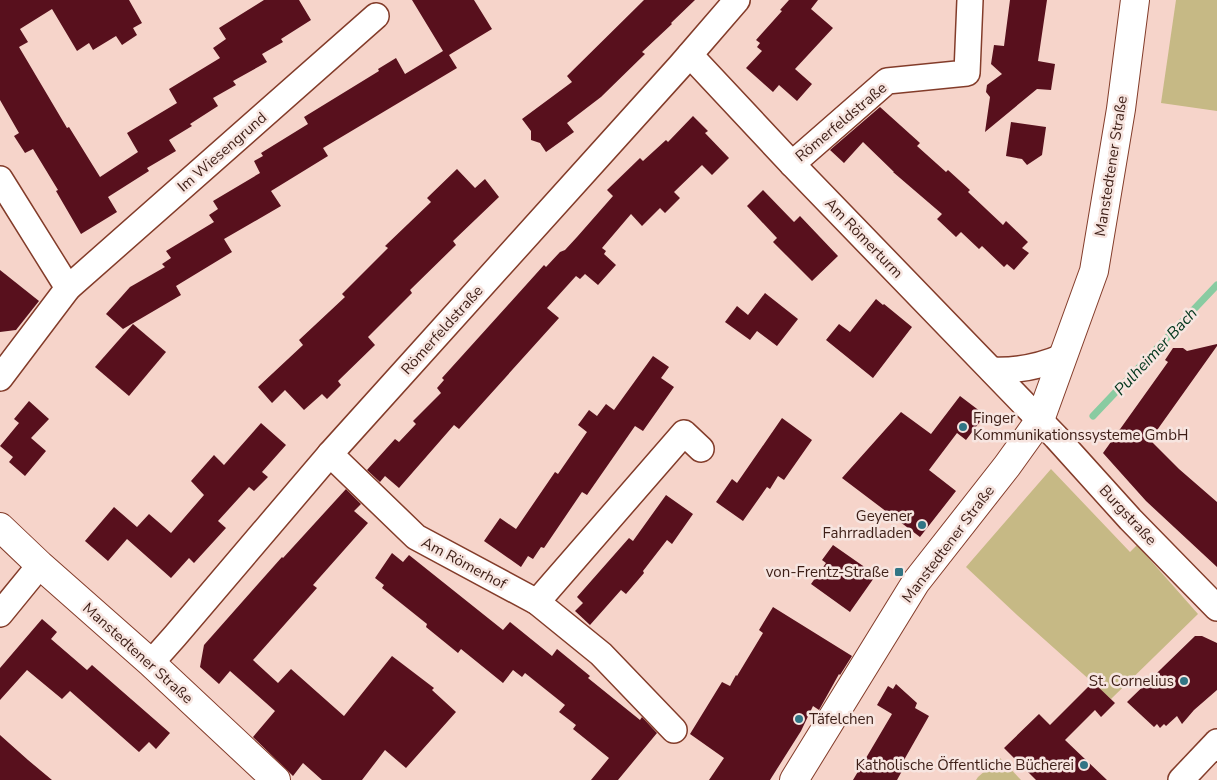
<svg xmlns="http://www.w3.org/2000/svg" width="1217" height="780" font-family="'Nunito Sans',sans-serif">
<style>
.green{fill:#c6b985}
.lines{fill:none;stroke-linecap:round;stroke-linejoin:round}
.stream{stroke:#89cba1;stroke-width:7}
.building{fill:#58101d}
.street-casing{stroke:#833c2a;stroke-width:28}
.secondary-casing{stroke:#833c2a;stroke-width:30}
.street{stroke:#fff;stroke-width:25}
.secondary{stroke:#fff;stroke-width:28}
.poi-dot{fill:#317585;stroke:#f7e5e0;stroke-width:2}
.labels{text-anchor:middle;stroke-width:5;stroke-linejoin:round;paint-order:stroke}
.street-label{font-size:15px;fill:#3d1e16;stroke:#f7e5e0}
.poi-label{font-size:15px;fill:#3d1e16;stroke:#f7e5e0;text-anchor:end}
.water-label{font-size:16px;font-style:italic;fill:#00361c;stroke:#f7e5e0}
</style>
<rect width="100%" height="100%" fill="#f6d4ca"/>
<g class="green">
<path d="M1176 0H1217V111L1161 103Z"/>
<path d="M1051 469 1130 552 1137 545 1198 614 1111 699 1017 615 966 567Z"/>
<path d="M1000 758 1021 780H976L978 777Z"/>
</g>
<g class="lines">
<path class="stream" d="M1093 416 1217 285"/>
</g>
<g class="building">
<path d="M0 0H129L142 23 133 28 137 35 122 45 116 36 93 50 89 43 77 51 52 9 20 29 28 42 19 47 67 128 69 127 100 177 138 152 127 133 177 103 169 89 220 58 213 48 226 39 219 28 264 0H299L311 20 281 39 283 42 262 54 267 62 233 81 236 85 213 98 218 106 190 124 192 126 169 140 176 151 147 168 149 171 108 197 117 212 81 234 56 191 58 190 33 149 25 153 14 136 19 133 0 100Z"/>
<path d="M412 0H474L492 29 449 55 457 68 323 148 328 156 271 191 281 206 224 239 232 252 176 286 181 295 123 329 106 314 130 287 165 267 162 264 171 258 166 251 214 222 209 215 218 209 213 201 260 173 254 161 263 156 261 153 308 124 304 117 379 71 378 69 396 58 405 74 443 51Z"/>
<path d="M644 0H695L671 23 672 24 642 52 645 54 601 97 567 123 574 132 546 152 540 143 531 140V131L522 119 572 82 567 76Z"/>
<path d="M789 0H818L811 9 833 28 795 69 812 84 797 101 779 85 773 92 746 68 762 51 757 47 760 43 756 40 782 11 780 10Z"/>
<path d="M1010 0H1047L1038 61 1055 64 1051 90 1037 89 985 132 990 97 986 92 987 85 1002 74 991 64 994 45 1004 46Z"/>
<path d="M880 107 920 143 917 146 946 172 948 170 970 190 968 192 1003 225 1006 221 1028 242 1022 248 1029 253 1014 270 1007 264 1004 267 982 246 979 249 961 232 956 237 937 219 942 214 893 172H894L863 142 844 163 830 150Z"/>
<path d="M693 116 708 131 705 133 729 158 712 175 702 165 674 192 680 198 665 213 660 208 642 226 631 214 602 248 606 251 604 254 616 265 598 285 585 274 580 279 576 276 547 308 559 318 459 429 454 425 399 488 385 476 380 482 367 470 395 439 399 442 416 424 413 421 441 393 437 388 444 380 442 378 544 265 546 267 560 252 565 250 577 237 613 196 607 190 640 158 643 161 666 140 668 142Z"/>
<path d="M1011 122 1046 127 1042 155 1027 165 1022 159 1006 156Z"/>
<path d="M457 169 475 188 485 179 499 197 453 241 456 245 410 290 412 293 368 337 375 345 338 381 341 385 327 399 322 394 304 410 285 390 272 403 258 387 303 345 299 340 345 297 342 294 388 248 385 246 431 202 427 198Z"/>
<path d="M763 190 794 222 800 216 838 256 812 281 773 242 777 238 747 206Z"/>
<path d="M0 270 39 301 16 330 0 332Z"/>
<path d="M765 293 798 319 777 346 757 331 750 340 725 322 737 306 748 315Z"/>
<path d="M876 299 883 305 884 304 912 327 873 378 826 340 839 324 850 332Z"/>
<path d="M133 324 166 352 129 396 95 367Z"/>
<path d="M1217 344V346L1150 440 1179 469 1217 502V567L1146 501 1103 453 1168 362 1165 360 1173 348H1183L1187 351Z"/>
<path d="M653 356 669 367 661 378 674 387 643 431 635 426 587 495 582 492 544 548 541 547 533 559 528 556 521 567 484 541 500 518 516 529 555 472 558 474 587 432 578 425 589 410 597 416 606 404 614 410Z"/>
<path d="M960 396 985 415 966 440 957 433 929 470 956 491 920 537 842 478 901 412 931 434Z"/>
<path d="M29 401 49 419 31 438 46 451 25 476 9 462 13 457 0 446 19 423 14 419Z"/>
<path d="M782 418 812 440 784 480 778 476 770 489 767 487 743 521 716 502 732 479 737 483Z"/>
<path d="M261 423 286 445 262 472 268 477 254 491 249 487 218 521 226 528 194 563 189 558 171 578 127 539 108 561 85 541 114 507 137 527 149 514 171 533 204 495 191 481 214 455 224 465Z"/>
<path d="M346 489 361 504 354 511 368 523 313 585 317 588 253 660 278 683 291 669 344 716 392 656 434 688 432 690 456 712 406 768 385 750 362 780H322L303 763 293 776 253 737 275 711 230 671 219 684 200 667 204 645 282 557 283 558Z"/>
<path d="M666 495 693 514 672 544 667 540 643 571 644 573 626 594 621 590 590 625 575 611 583 603 577 597 629 538 633 541Z"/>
<path d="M833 545 876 575 850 612 811 584 826 563 822 560Z"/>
<path d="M392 553 403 562 409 555 503 630 510 622 552 656 557 649 590 676 588 678 640 720 642 717 657 733 618 780H591L609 758 573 729 576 725 559 712 565 705 525 673 522 677 513 670 503 683 461 649 458 653 426 627 427 624 382 588 384 585 375 578Z"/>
<path d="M773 607 852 656 840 675 839 674 819 710 813 706 801 731 770 780H709L724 758 690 734 722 682 730 686 736 675 737 676 763 633 759 630Z"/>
<path d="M42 619 57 632 51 639 87 670 92 665 170 733 156 749 149 742 139 752 70 691 62 699 27 670 0 700V668Z"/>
<path d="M1195 636H1202L1217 643V690L1194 710 1182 724 1177 716 1166 726 1164 724 1160 728 1157 724 1154 727 1127 702Z"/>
<path d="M1093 682 1115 703 1101 717 1095 710 1065 740 1107 780H1036L1004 748 1039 714 1050 725Z"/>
<path d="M896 684 917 703 915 708 929 716 904 760 907 762 897 780H853L892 714 877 705 888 686 893 689Z"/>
<path d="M0 735 28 760 52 780H0Z"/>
</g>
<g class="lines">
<defs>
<g id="street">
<path d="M690 55 792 164 1056 437 1130 519 1217 608"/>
<path d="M792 164 887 81 967 73 970 0"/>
<path d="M0 179 68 288"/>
<path d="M992 370C1017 371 1039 367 1062 357"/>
<path d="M0 378 68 288 376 16"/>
<path d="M330 454 416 537 537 602 601 654 674 730"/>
<path d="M537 602 684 433 701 449"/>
<path d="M0 614 40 565"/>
<path d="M151 663 175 636 330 454 680 66 737 0"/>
<path d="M1181 780 1217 742"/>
</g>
<g id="secondary">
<path d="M0 527 40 565 151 663 276 780"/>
<path d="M794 780 916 582 1007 466 1040 420 1094 271 1121 109 1135 0"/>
</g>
</defs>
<use href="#street" class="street-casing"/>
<use href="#secondary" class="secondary-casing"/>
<use href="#street" class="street"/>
<use href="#secondary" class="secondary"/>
</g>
<g class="poi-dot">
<circle cx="963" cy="427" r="5"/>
<circle cx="922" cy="525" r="5"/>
<rect x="894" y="567" width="10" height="10" rx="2.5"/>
<circle cx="1184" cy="681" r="5"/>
<circle cx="799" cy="719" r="5"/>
<circle cx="1084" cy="765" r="5"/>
</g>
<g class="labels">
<g class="street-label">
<text transform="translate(841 122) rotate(-40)" y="5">Römerfeldstraße</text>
<text transform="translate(222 152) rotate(-41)" y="5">Im Wiesengrund</text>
<text transform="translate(1111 166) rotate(-81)" y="5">Manstedtener Straße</text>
<text transform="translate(864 238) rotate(46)" y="5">Am Römerturm</text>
<text transform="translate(442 330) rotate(-48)" y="5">Römerfeldstraße</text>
<text transform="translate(1128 515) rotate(47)" y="5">Burgstraße</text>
<text transform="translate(948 544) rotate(-53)" y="5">Manstedtener Straße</text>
<text transform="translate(464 563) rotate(28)" y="5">Am Römerhof</text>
<text transform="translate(138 653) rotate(42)" y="5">Manstedtener Straße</text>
</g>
<g class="poi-label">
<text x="973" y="423" text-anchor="start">Finger<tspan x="973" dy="17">Kommunikationssysteme GmbH</tspan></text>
<text x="912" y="521">Geyener<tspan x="912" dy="17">Fahrradladen</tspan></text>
<text x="889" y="577">von-Frentz-Straße</text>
<text x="1174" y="686">St. Cornelius</text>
<text x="809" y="724" text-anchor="start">Täfelchen</text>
<text x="1074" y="770">Katholische Öffentliche Bücherei</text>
</g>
<g class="water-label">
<text transform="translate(1155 351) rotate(-47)" y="6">Pulheimer Bach</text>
</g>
</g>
</svg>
